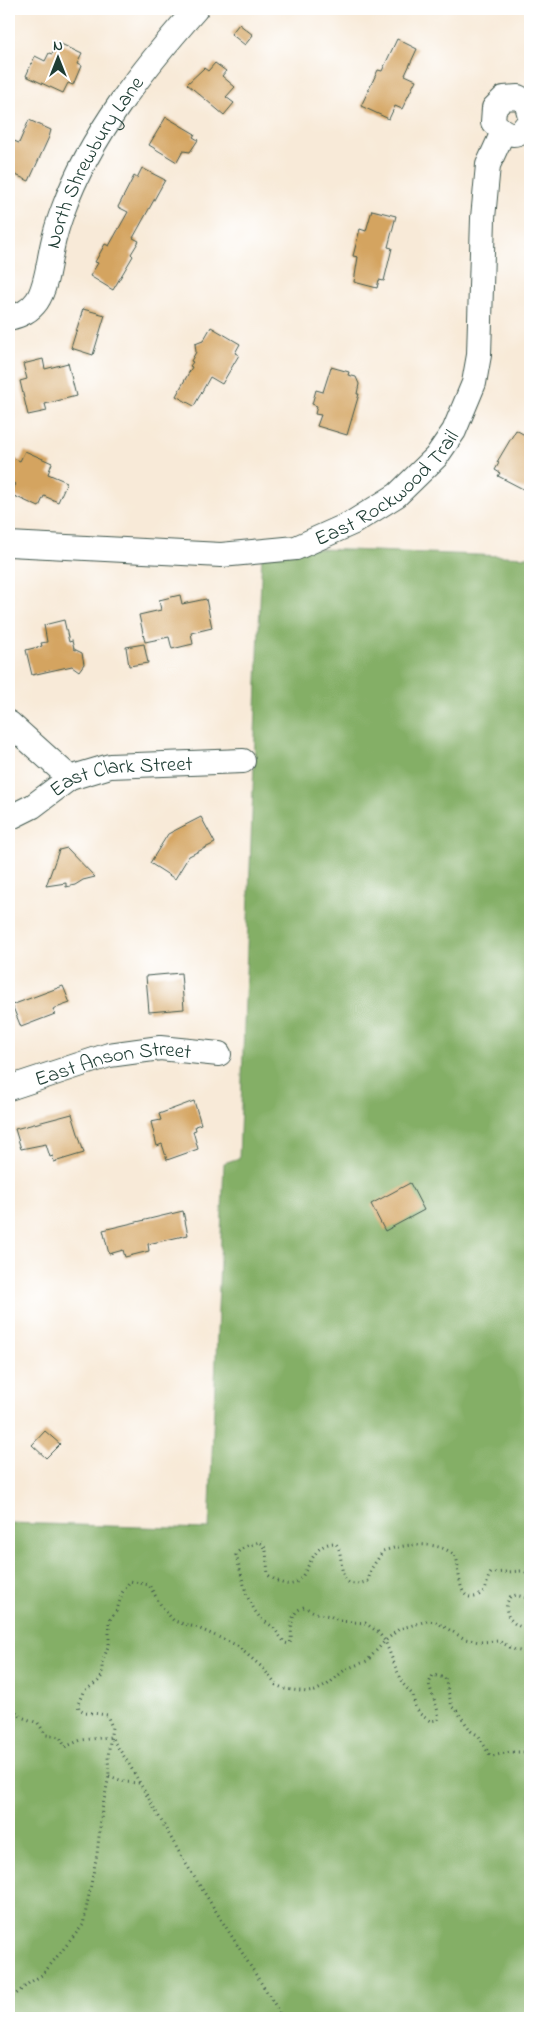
<svg xmlns="http://www.w3.org/2000/svg" width="539" height="2027" font-family="'Indie Flower',sans-serif">
<style>
.forest{fill:#84af66;stroke:#52764d}
.building{fill:#d4a461}
.lines{fill:none;stroke-linecap:round;stroke-linejoin:round}
.minor-casing{stroke:#40574d;stroke-width:26}
.path{stroke:#40574d;stroke-width:3;stroke-dasharray:1 4;stroke-linecap:butt}
.minor{stroke:#fff;stroke-width:24}
.labels{text-anchor:middle;stroke-width:4;stroke-linejoin:round;paint-order:stroke}
.street-label{font-size:21px;fill:#1f3d34;stroke:#fff}
</style>
<rect width="100%" height="100%" fill="#fff"/>
<filter id="ink" filterUnits="userSpaceOnUse"><feTurbulence type="fractalNoise" baseFrequency=".02" numOctaves="2"/><feDisplacementMap in="SourceGraphic" scale="10" xChannelSelector="R" yChannelSelector="G"/><feConvolveMatrix kernelMatrix="1 2 1 2 8 2 1 2 1" color-interpolation-filters="sRGB"/></filter>
<filter id="wash" filterUnits="userSpaceOnUse"><feTurbulence type="fractalNoise" baseFrequency=".0096" numOctaves="4" result="noise"/><feDisplacementMap in="SourceGraphic" scale="20" xChannelSelector="R" yChannelSelector="G"/><feGaussianBlur stdDeviation="1.12" result="paint"/><feColorMatrix in="noise" values="0 0 0 0 0 0 0 0 0 0 0 0 0 0 0 0 0 1.4 0 .05"/><feComposite in="paint" operator="in"/></filter>
<g filter="url(#wash)">
<rect width="100%" height="100%" fill="#f8ead8"/>
<path class="forest" d="M296 548 530 557V2018H9V1523L209 1529 224 1163 239 1158 262 550Z"/>
<g id="blocks">
<g class="building">
<path d="M239 24 253 35 245 45 231 34Z"/>
<path d="M397 39 417 49 405 75 416 80 402 109 395 106 389 119 361 106 378 70 382 71Z"/>
<path d="M59 43 82 54 77 64 81 66 73 85 68 83 63 93 26 76 35 56 45 61 49 53 52 54Z"/>
<path d="M215 63 226 71 222 76 235 87 226 97 234 103 224 115 187 84 204 68 208 71Z"/>
<path d="M166 117 195 134 193 137 198 140 190 152 183 151 177 162 149 145Z"/>
<path d="M29 120 51 130 49 137 29 181 9 172V139L19 143Z"/>
<path d="M142 168 165 180 133 238 139 241 131 254 133 256 113 290 90 276 98 263 95 262 105 244 109 246 128 212 118 207 134 176 137 178Z"/>
<path d="M372 210 396 216 388 247 392 248 384 281 379 280 377 288 354 282 358 257 353 256 360 229 366 231Z"/>
<path d="M83 309 105 315 93 355 71 348Z"/>
<path d="M211 327 240 344 235 353 239 355 222 384 210 377 194 406 176 396 192 367 190 366 193 362 191 361 196 352 195 344 203 341Z"/>
<path d="M43 359 45 369 68 363 76 396 45 404 47 411 28 415 20 381 27 379 23 364Z"/>
<path d="M331 367 349 372 348 375 356 377 359 384 357 394H359L347 435 317 426 321 415 315 414 317 406 312 404 316 390 323 392Z"/>
<path d="M516 430 530 438V487L523 489 498 476 500 473 495 470 499 463 497 462Z"/>
<path d="M25 451 52 463 48 474 67 482 58 502 44 496 39 507 10 494 15 484 9 481V456L20 461Z"/>
<path d="M180 595 182 604 206 599 212 628 191 633 193 644 172 649 169 637 145 642 139 615 161 610 159 600Z"/>
<path d="M64 620 69 642 72 641 74 649 82 653 84 664 79 671 72 666 32 675 26 650 42 646 41 643 47 642 44 625Z"/>
<path d="M144 644 148 663 129 666 126 647Z"/>
<path d="M201 817 215 843 189 856 175 879 150 863 168 834Z"/>
<path d="M67 848 95 877 83 880 75 885 66 887V883L46 886 59 850Z"/>
<path d="M181 973 184 1009 149 1012 146 976Z"/>
<path d="M63 986 70 1003 53 1009 55 1014 21 1027 12 1005Z"/>
<path d="M194 1101 201 1124 195 1126 196 1130 193 1131 198 1149 167 1160 162 1144 157 1146 151 1122 161 1120 159 1114Z"/>
<path d="M72 1114 84 1153 54 1162 53 1156 50 1157 46 1144 21 1149 15 1129Z"/>
<path d="M410 1183 424 1210 385 1231 371 1204Z"/>
<path d="M183 1211 188 1235 148 1244 149 1251 125 1257 123 1250 109 1254 103 1230Z"/>
<path d="M45 1431 60 1444 46 1458 32 1445Z"/>
</g>
</g>
</g>
<g filter="url(#ink)">
<use href="#blocks" fill-opacity="0" stroke="#40574d" stroke-width="1"/>
<g class="lines">
<defs>
<g id="minor">
<path d="M530 116 526 102 518 97 504 98 494 108 493 122C507 137 520 140 530 119"/>
<path id="s1" d="M9 318C21 315 30 311 37 301 48 285 49 254 55 235 57 227 60 218 63 210 90 135 144 68 196 9"/>
<path id="s2" d="M9 544 221 555 296 548 352 523 397 495 436 457 454 431 474 383 479 355 483 218 488 165 503 132"/>
<path d="M9 723 70 778"/>
<path id="s3" d="M9 818 33 806 70 778 110 766 243 761"/>
<path id="s4" d="M9 1088 109 1055 160 1048 219 1054"/>
</g>
</defs>
<use href="#minor" class="minor-casing"/>
<g class="path">
<path d="M530 1575 521 1571 491 1573C486 1579 488 1586 484 1591 481 1594 477 1597 473 1597 457 1599 460 1568 456 1557 439 1539 405 1544 383 1551L371 1569 368 1581C331 1595 348 1555 335 1543 300 1543 313 1608 268 1575L266 1551 263 1544 259 1542C251 1545 240 1547 236 1555L247 1596 255 1611 261 1619 273 1627 285 1643 289 1644 291 1641C292 1627 289 1612 304 1607L316 1613 330 1616 340 1621 365 1623 378 1632 385 1641 402 1683 413 1695 415 1706 420 1714 430 1721 438 1720C440 1709 431 1695 429 1683L433 1675 445 1678 452 1707 457 1711 471 1731 479 1736 489 1754 492 1756 510 1752H530"/>
<path d="M530 1599 516 1595 510 1597C500 1612 513 1629 530 1628"/>
<path d="M527 1653 530 1666"/>
<path d="M9 1705 21 1717 38 1723 46 1735 60 1737 65 1747 81 1740 111 1737 129 1764 183 1859 275 2005 282 2018"/>
<path d="M109 1776 125 1782 139 1783"/>
<path d="M9 2000 29 1983 42 1975 83 1925 97 1854 102 1810 109 1776 108 1756 112 1727 107 1715 85 1712 79 1709 78 1704 83 1692 98 1681 102 1676V1663L109 1644V1621L117 1610 122 1593 130 1581 149 1585 162 1607 174 1621 198 1628 236 1645 263 1668 276 1685 285 1689 308 1692 315 1691 327 1685 346 1669 367 1661 385 1641 399 1629 427 1621 436 1622 465 1639 479 1642 499 1641 515 1650 530 1653"/>
</g>
<use href="#minor" class="minor"/>
</g>
</g>
<g class="labels">
<g class="street-label">
<text dy="7" stroke="none"><textPath href="#s1" startOffset="185">North Shrewbury Lane</textPath></text>
<text dy="7" stroke="none"><textPath href="#s2" startOffset="398">East Rockwood Trail</textPath></text>
<text dy="7" stroke="none"><textPath href="#s3" startOffset="124">East Clark Street</textPath></text>
<text dy="7" stroke="none"><textPath href="#s4" startOffset="108">East Anson Street</textPath></text>
</g>
</g>
<rect width="539" height="2027" fill="none" stroke="#fff" stroke-width="30"/>
<g transform="translate(58 58)" stroke="#ffffff" stroke-width="4" paint-order="stroke">
<path d="M0-4L9 19L0 12L-9 19Z" fill="#1f3d34"/>
<text y="-8" font-size="14" font-weight="bold" text-anchor="middle" fill="#1f3d34">N</text>
</g>
</svg>
